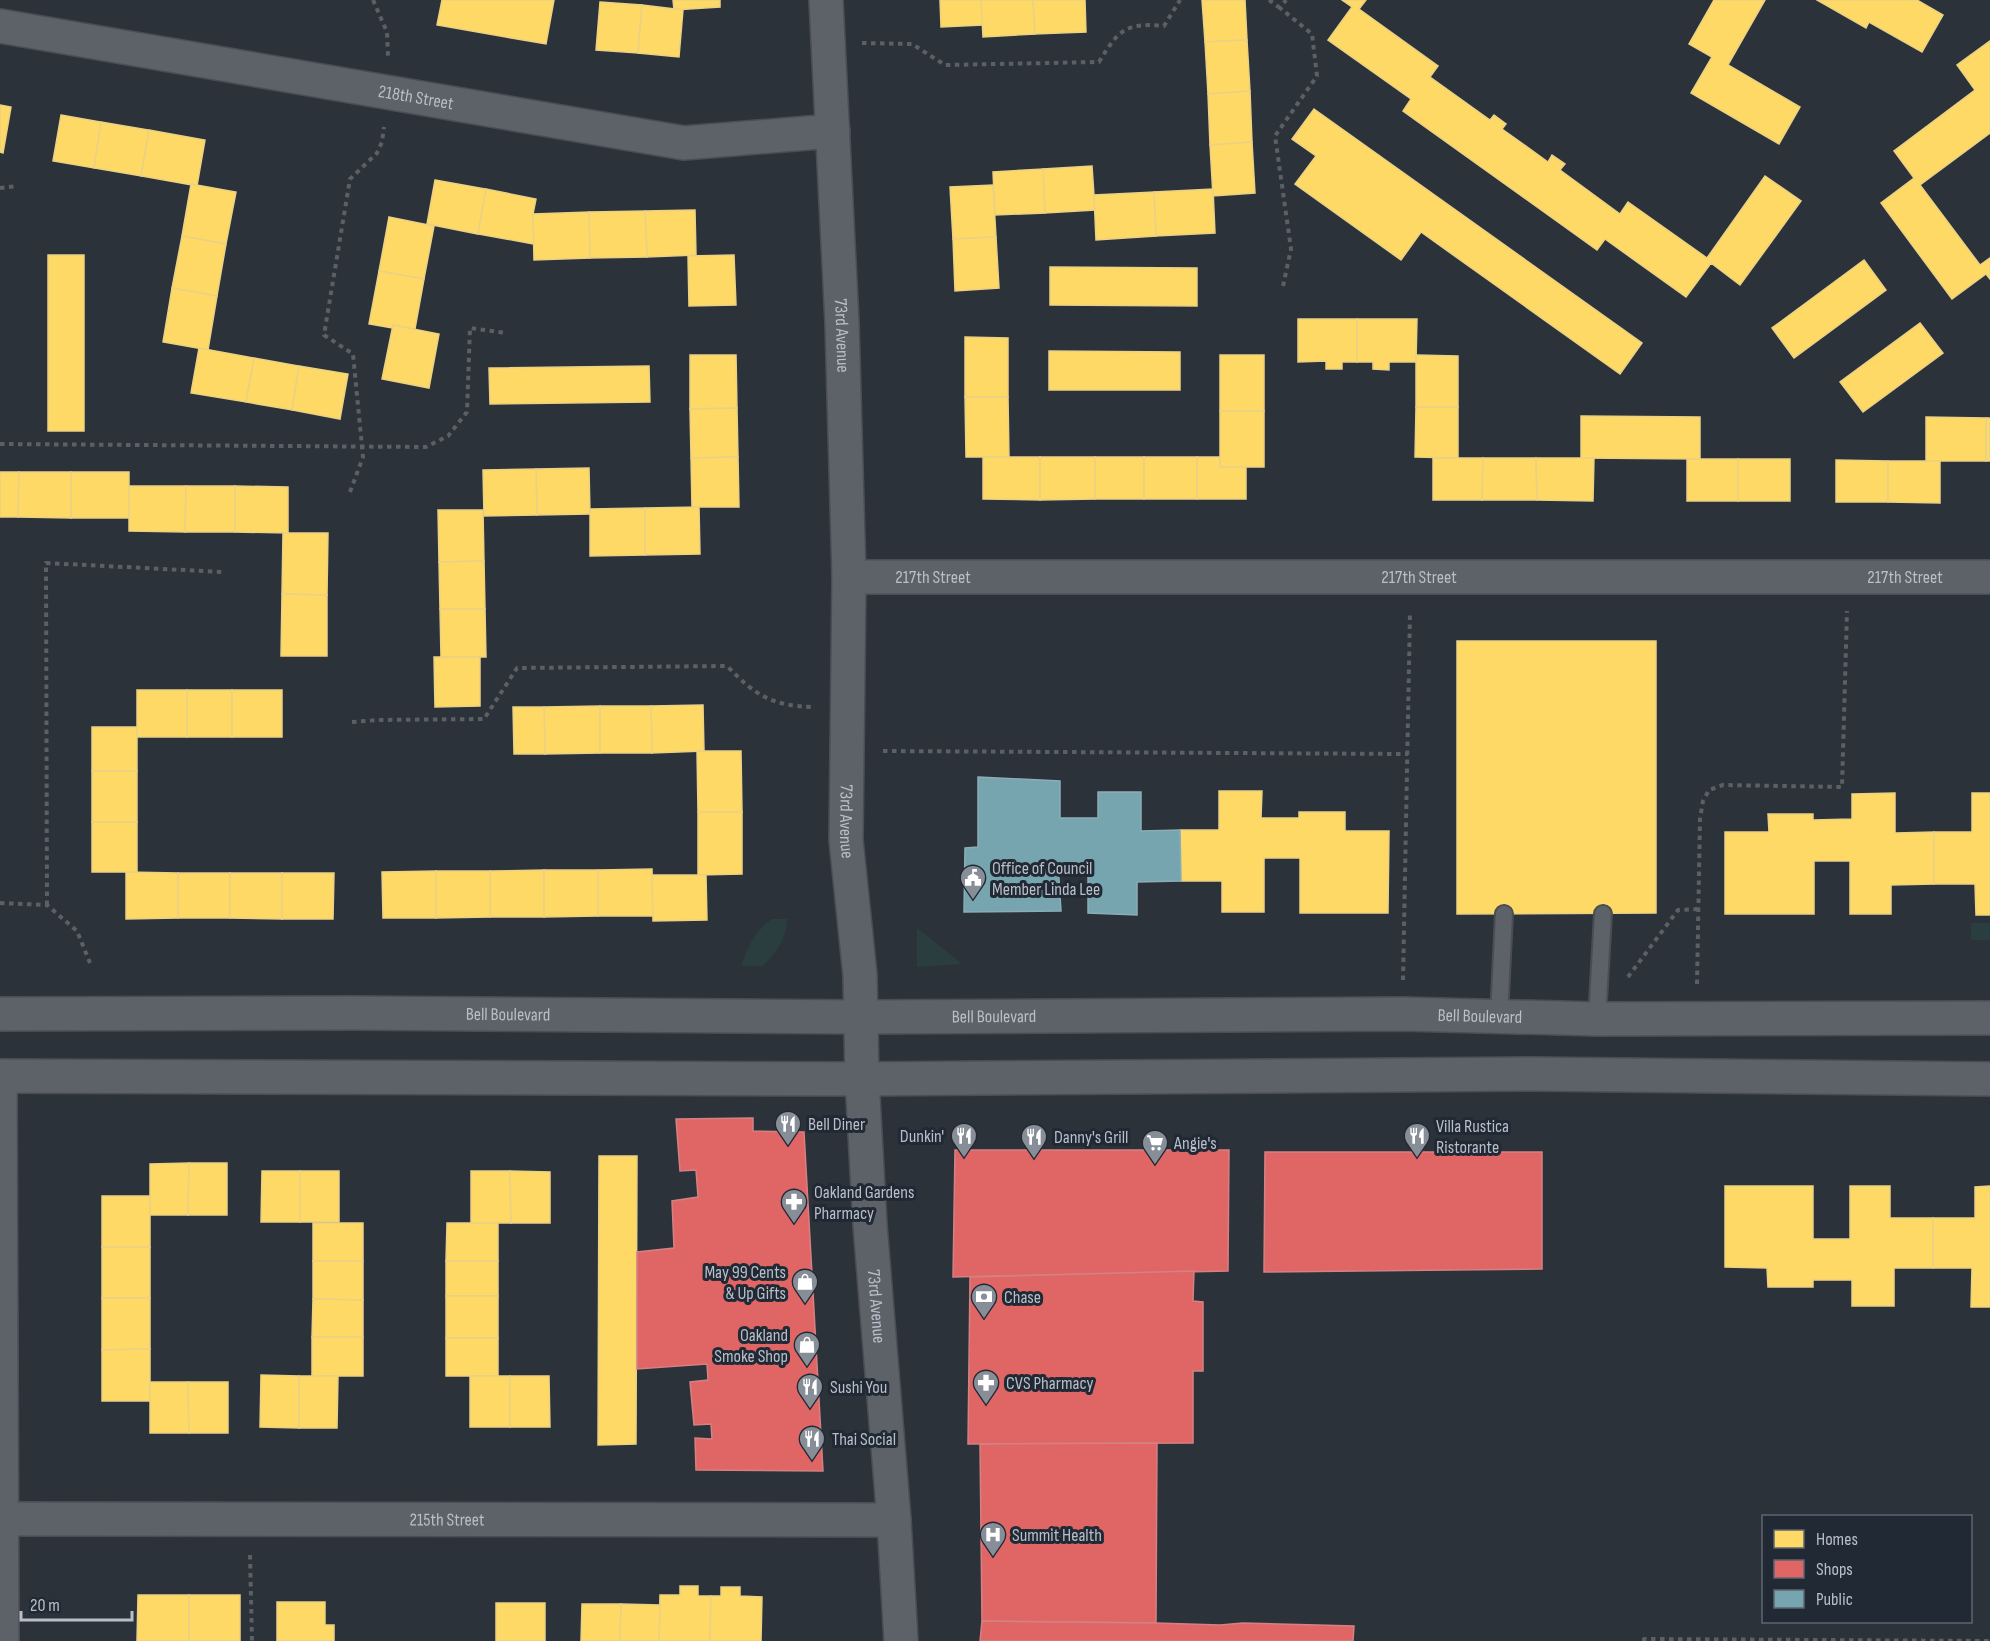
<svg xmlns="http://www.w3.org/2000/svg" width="1990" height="1641" font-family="'Sofia Sans Condensed',sans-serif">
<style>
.green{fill:#2a3e40}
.homes{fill:#ffd966;stroke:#ead184;stroke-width:1.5}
.shops{fill:#e06666;stroke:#d48184;stroke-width:1.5}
.public{fill:#76a5af;stroke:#8aadb7;stroke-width:1.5}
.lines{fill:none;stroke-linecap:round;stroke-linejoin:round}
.service-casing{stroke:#4a4e54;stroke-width:20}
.minor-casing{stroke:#4a4e54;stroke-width:36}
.tertiary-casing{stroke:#4a4e54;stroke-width:36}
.path{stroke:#5a6064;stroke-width:4;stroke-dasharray:4.5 4.5;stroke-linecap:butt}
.service{stroke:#5d6168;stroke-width:16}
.minor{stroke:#5d6168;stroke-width:33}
.tertiary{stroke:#5d6168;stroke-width:33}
.labels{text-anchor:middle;stroke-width:6;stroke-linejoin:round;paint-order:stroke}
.street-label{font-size:18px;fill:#b8bfc9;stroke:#202934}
.poi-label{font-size:18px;fill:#b8bfc9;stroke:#202934;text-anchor:start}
</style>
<rect width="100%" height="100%" fill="#2c3239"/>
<g class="green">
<path d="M772 919H787C787 938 776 952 763 966H741C748 946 755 931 772 919Z"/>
<rect x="1971" y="923" width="19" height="17"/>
<path d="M917 928 962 964 917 967Z"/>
</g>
<g class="homes">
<path d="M442 0H554L546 44 437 25Z"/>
<path d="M673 0H720V7L674 10Z"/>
<path d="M940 0H981L983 25 941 27Z"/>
<path d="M981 0H1033L1035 34 983 37Z"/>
<path d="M1033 0H1085L1086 32 1035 34Z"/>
<path d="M1202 0H1245L1247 40 1205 42Z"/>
<path d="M1342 0H1366L1359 9 1438 66 1430 77 1490 120 1494 115 1506 124 1502 129 1548 162 1552 155 1565 164 1560 170 1620 214 1628 202 1707 258 1765 176 1801 201 1740 285 1711 263 1686 297 1605 239 1597 250 1403 111 1411 99 1328 40 1352 7Z"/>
<path d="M1714 0H1765L1728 65 1800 107 1779 144 1691 93 1712 57 1689 44Z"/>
<path d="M1817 0H1917L1943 15 1922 52 1869 22 1866 28Z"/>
<path d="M600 2 642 5 638 53 596 50Z"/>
<path d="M642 5 683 10 679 57 638 53Z"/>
<path d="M1247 40 1250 91 1208 94 1205 42Z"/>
<path d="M1990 41V133L1920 185 1980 265 1990 258V279L1986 274 1952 299 1881 203 1914 178 1894 151 1975 90 1957 65Z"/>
<path d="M1250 91 1252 142 1210 145 1208 94Z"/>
<path d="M0 105 11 107 3 153 0 152Z"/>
<path d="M1314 109 1642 343 1620 374 1421 232 1401 260 1295 184 1316 156 1292 139Z"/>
<path d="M61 115 101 122 94 168 53 161Z"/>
<path d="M101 122 149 130 141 176 94 168Z"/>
<path d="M149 130 205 140 197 186 141 176Z"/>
<path d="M1252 142 1255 193 1213 196 1210 145Z"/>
<path d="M1092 166 1095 210 1045 213 1043 169Z"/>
<path d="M1043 169 1045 213 995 215 993 172Z"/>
<path d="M435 180 486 189 478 234 427 224Z"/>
<path d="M191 184 236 192 226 244 182 236Z"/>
<path d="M993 185 996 237 953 239 950 187Z"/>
<path d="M486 189 536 199 533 214 534 244 478 234Z"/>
<path d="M1213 189 1215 233 1156 236 1154 192Z"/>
<path d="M1154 192 1156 236 1096 240 1094 195Z"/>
<path d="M695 210 696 255 647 257 645 211Z"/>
<path d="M645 211 647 257 590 258 589 212Z"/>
<path d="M589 212 590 258 534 260 533 214Z"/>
<path d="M389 217 434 226 424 279 379 271Z"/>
<path d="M182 236 226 244 217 296 172 288Z"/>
<path d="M996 237 999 288 955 291 953 239Z"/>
<rect x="48" y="255" width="36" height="176"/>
<path d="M734 255 736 305 689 306 688 256Z"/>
<path d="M1864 260 1886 290 1794 358 1772 328Z"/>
<path d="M1050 267 1197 268V306L1050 305Z"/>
<path d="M379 271 424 279 415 329 393 325 392 328 369 324Z"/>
<path d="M172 288 217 296 208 350 163 342Z"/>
<path d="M1298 319H1357V362H1342V369H1326V361L1298 362Z"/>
<path d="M1357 319H1417L1416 362H1389V370L1373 369V362H1357Z"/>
<path d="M1920 323 1943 353 1863 412 1840 382Z"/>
<path d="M393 325 439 334 429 388 382 379Z"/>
<path d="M965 337 1008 338V397H965Z"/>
<path d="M199 348 254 358 246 402 191 393Z"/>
<path d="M1049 351 1180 352V390H1049Z"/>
<path d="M690 355H736L737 408 690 409Z"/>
<rect x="1220" y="355" width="44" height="56"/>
<path d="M1416 355 1458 356V407H1416Z"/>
<path d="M254 358 299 366 292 410 246 402Z"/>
<path d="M299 366 348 374 340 419 292 410Z"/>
<path d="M649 366 650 402 490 404 489 368Z"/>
<path d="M965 397H1008L1009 457H966Z"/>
<path d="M1416 407H1458V458L1415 457Z"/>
<path d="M737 408 738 457 691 458 690 409Z"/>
<rect x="1220" y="411" width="44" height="56"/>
<path d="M1581 416 1700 417V459L1581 458Z"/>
<path d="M1926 417 1986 418V461H1926Z"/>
<rect x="1986" y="418" width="4" height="43"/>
<path d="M738 457 739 507H692L691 458Z"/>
<path d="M983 457H1040V500L983 499Z"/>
<path d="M1040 457H1095V499L1040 500Z"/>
<rect x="1095" y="457" width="49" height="42"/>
<rect x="1144" y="457" width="53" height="42"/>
<path d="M1197 457H1220V467H1246V499H1197Z"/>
<path d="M1433 458H1483L1482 500H1433Z"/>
<path d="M1483 458H1536L1537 500H1482Z"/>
<path d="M1536 458H1594L1593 501 1537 500Z"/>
<rect x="1687" y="459" width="51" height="42"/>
<rect x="1738" y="459" width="52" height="42"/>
<path d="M1836 460 1888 461V502H1836Z"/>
<path d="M1888 461H1940V503L1888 502Z"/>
<path d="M589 468 590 514 537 515 536 469Z"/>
<path d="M536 469 537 515 484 516 483 470Z"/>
<path d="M0 472H19L18 517H0Z"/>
<path d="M19 472H71V518L18 517Z"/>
<rect x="71" y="472" width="58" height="46"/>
<path d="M129 486H186L185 532 129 531Z"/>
<path d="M186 486H235V532H185Z"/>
<path d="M235 486 288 487V533L235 532Z"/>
<path d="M699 507 700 554 645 555V508Z"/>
<path d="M645 508V555L590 556V509Z"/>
<path d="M438 510H483L484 561 439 562Z"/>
<path d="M283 533H328L327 595 282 594Z"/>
<path d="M484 561 485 609H440L439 562Z"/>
<path d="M282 594 327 595V656H281Z"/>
<path d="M440 609H485L486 657H441Z"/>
<path d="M1457 641H1656V913L1457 914Z"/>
<path d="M434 657H480V706L435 707Z"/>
<rect x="137" y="690" width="50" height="47"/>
<rect x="187" y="690" width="45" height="47"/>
<rect x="232" y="690" width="50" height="47"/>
<path d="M703 705 704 751 652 753 651 706Z"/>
<path d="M600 706V753L545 754 544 707Z"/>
<path d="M600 706H651L652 753H600Z"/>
<path d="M513 707H544L545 754H514Z"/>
<rect x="92" y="727" width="45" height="44"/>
<path d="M697 751H741L742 812H698Z"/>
<rect x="92" y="771" width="45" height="51"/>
<path d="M1219 791H1262L1261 818H1299V812H1345V831H1389L1388 913H1300V858H1264V912H1222V881H1181L1180 830H1219Z"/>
<path d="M1895 793V833L1934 832V884L1891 885V914H1850V861H1814V914H1725V832H1769L1768 814H1813V820L1852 819V794Z"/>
<path d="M1972 793H1990V915H1976L1975 884H1934V832H1972Z"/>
<path d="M698 812H742V874L698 875Z"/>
<rect x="92" y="822" width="45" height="50"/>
<path d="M652 869 653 916H598V870Z"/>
<path d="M544 870V917H490V871Z"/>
<path d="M544 870H598V916L544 917Z"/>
<path d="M436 871H490V917L436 918Z"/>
<path d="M436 871V918H383L382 872Z"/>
<path d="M126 872 178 873V918L126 919Z"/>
<rect x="178" y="873" width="52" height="45"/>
<path d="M230 873H282V919L230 918Z"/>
<path d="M282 873H334L333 919H282Z"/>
<path d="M652 875H706L707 920 653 921Z"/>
<path d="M599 1156H637L636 1444 598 1445Z"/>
<path d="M189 1163 188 1215H150V1164Z"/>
<path d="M189 1163H227V1215H188Z"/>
<path d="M262 1171H300V1222H261Z"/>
<rect x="300" y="1171" width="39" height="51"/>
<path d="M471 1171H510L511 1223H471Z"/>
<path d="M510 1171 550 1172V1223H511Z"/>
<path d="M1725 1186H1813V1239H1850V1186H1890V1218H1933V1268H1894V1306H1852V1280H1813V1287H1768L1767 1268 1725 1267Z"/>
<path d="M1990 1186V1307H1971L1972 1268H1933V1218H1975V1187Z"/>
<rect x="102" y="1196" width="48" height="51"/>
<rect x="313" y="1223" width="50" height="38"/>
<path d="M447 1223H498V1261H446Z"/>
<rect x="102" y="1247" width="48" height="51"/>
<path d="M313 1261H363V1300L313 1299Z"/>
<rect x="446" y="1261" width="52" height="35"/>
<rect x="446" y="1296" width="52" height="42"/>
<path d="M102 1298H150V1349L102 1350Z"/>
<path d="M313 1299 363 1300V1337H312Z"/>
<rect x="312" y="1337" width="51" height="39"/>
<rect x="446" y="1338" width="52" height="38"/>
<path d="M150 1349V1401H102V1350Z"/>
<path d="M261 1375 299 1376V1428L260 1427Z"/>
<path d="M299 1376H338L337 1428H299Z"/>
<rect x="470" y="1376" width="40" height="51"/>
<path d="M510 1376H549L550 1427H510Z"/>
<path d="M150 1382H188L189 1433H150Z"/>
<path d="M188 1382H228V1433H189Z"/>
<path d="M680 1586H698V1596H711L710 1641H659L660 1595H680Z"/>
<path d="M721 1587H740V1596L762 1597 761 1641H710L711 1596H721Z"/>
<path d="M138 1595H189V1641H137Z"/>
<rect x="189" y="1595" width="51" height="46"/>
<path d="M277 1602H325V1625H334V1641H277Z"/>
<rect x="496" y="1603" width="49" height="38"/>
<path d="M582 1604H621L620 1641H581Z"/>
<path d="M621 1604 660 1605 659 1641H620Z"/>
</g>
<g class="shops">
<path d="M753 1118V1131L804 1132 823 1471 696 1470 695 1438 712 1439 711 1424 694 1425 690 1382 708 1380 707 1364 637 1369V1252L674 1248 672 1201 698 1197 696 1170 680 1171 676 1119Z"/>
<path d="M955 1150H1229L1228 1271 953 1277Z"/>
<path d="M1265 1152H1542V1269L1264 1272Z"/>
<path d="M1194 1271 1193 1301 1203 1302V1371H1193V1443L968 1444 970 1277Z"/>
<path d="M1157 1443 1156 1623 982 1621 980 1444Z"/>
<path d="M982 1621 1156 1623 1220 1625 1243 1623 1354 1626 1353 1641H980Z"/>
</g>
<path class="public" d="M978 777 1060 781V818H1098V792H1141V831L1180 830 1181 881 1137 882V915L1088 913V863H1058L1061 911 964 912 965 848 978 847Z"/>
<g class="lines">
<defs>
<g id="service">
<path d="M1499 1017 1504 914"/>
<path d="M1597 1019 1603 914"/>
</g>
<g id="minor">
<path id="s1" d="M0 26 684 143 833 131"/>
<path id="s2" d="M849 577H1990"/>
<path d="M0 1076 2 1641"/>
<path id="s3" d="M0 1519 894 1520"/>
</g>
<g id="tertiary">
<path id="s4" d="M826 0 842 323 849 577 846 840 860 975 862 1079 870 1225 894 1520 901 1641"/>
<path id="s5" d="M0 1014 353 1013 862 1017 1403 1014 1597 1019 1990 1018"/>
<path d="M0 1076 862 1079 1532 1074 1990 1079"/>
</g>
</defs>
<use href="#service" class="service-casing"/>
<use href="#minor" class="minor-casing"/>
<use href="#tertiary" class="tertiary-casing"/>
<g class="path">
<path d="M373 0 387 32 388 56"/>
<path d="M1269 0 1280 8"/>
<path d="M862 43 912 44 945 65 1099 62C1118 31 1125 22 1164 26L1180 0"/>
<path d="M0 188 17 186"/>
<path d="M1283 286 1291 249 1275 136 1317 76 1312 34 1280 8 1286 0"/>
<path d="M0 444 426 447 448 436 467 412 470 328 506 333"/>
<path d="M350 492 363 457 353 354 324 335 350 179 377 153 382 142 384 127"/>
<path d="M352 722 378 720 484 719 517 668 727 666C756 696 772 706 814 707"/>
<path d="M883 751 1408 754"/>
<path d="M0 903 47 905 77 931 90 963"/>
<path d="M47 905 46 563 223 572"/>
<path d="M1628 977 1678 910 1698 909"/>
<path d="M1403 980 1410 613"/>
<path d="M1697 984 1700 819 1703 801 1709 790 1723 785 1842 787 1847 611"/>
<path d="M250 1555 252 1641"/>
<path d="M1644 1641V1639L1990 1641"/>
</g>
<use href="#service" class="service"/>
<use href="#minor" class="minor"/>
<use href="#tertiary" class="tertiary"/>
</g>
<defs>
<symbol id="civic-pin" viewBox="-11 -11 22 30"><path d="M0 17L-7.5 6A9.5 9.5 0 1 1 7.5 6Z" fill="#878e97" stroke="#202934"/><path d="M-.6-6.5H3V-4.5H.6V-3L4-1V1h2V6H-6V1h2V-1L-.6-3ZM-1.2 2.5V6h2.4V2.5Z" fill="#fff"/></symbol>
<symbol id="restaurant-pin" viewBox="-11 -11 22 30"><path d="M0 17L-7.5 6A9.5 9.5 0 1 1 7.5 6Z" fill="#878e97" stroke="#202934"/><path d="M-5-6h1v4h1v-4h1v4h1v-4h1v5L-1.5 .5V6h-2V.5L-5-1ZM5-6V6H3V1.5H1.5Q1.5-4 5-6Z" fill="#fff"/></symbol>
<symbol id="supermarket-pin" viewBox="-11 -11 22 30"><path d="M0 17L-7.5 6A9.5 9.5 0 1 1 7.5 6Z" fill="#878e97" stroke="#202934"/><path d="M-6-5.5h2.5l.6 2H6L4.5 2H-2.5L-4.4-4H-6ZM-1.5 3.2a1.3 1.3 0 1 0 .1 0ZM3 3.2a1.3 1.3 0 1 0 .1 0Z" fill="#fff"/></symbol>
<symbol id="pharmacy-pin" viewBox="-11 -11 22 30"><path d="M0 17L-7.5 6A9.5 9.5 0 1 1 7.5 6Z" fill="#878e97" stroke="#202934"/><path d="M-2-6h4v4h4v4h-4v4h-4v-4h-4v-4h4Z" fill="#fff"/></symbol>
<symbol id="shop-pin" viewBox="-11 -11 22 30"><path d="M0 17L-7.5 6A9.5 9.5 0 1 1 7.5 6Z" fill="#878e97" stroke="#202934"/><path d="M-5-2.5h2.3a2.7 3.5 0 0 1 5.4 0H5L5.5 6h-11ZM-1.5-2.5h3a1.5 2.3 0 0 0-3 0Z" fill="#fff"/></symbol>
<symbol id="bank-pin" viewBox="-11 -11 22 30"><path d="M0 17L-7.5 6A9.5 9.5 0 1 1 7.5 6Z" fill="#878e97" stroke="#202934"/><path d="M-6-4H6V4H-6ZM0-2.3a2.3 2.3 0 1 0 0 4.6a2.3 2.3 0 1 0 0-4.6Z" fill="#fff"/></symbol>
<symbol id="hospital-pin" viewBox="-11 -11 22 30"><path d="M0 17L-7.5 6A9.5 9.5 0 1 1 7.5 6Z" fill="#878e97" stroke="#202934"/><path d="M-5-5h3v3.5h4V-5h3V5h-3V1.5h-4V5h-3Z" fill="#fff"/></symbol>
</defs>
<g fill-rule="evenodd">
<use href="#civic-pin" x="958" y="863" width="30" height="40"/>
<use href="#restaurant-pin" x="773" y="1109" width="30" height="40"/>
<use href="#restaurant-pin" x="949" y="1121" width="30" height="40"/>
<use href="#restaurant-pin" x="1402" y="1121" width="30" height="40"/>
<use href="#restaurant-pin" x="1019" y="1122" width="30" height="40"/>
<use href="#supermarket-pin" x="1140" y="1128" width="30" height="40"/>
<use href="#pharmacy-pin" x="779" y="1187" width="30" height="40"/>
<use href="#shop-pin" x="790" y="1267" width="30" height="40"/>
<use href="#bank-pin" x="969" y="1282" width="30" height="40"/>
<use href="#shop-pin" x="792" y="1330" width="30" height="40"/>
<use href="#pharmacy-pin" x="971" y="1368" width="30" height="40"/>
<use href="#restaurant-pin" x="795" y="1372" width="30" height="40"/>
<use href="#restaurant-pin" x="797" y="1424" width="30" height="40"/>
<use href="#hospital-pin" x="978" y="1520" width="30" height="40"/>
</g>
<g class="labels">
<g class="street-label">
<text dy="6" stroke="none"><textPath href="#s1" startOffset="422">218th Street</textPath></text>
<text dy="6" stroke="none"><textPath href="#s4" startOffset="336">73rd Avenue</textPath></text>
<text dy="6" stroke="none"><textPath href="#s2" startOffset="84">217th Street</textPath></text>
<text dy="6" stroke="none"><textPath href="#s2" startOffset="570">217th Street</textPath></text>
<text dy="6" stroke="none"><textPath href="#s2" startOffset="1056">217th Street</textPath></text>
<text dy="6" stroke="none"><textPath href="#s4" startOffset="822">73rd Avenue</textPath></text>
<text dy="6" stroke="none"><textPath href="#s5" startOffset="508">Bell Boulevard</textPath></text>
<text dy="6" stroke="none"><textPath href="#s5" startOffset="994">Bell Boulevard</textPath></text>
<text dy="6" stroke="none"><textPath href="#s5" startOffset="1480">Bell Boulevard</textPath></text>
<text dy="6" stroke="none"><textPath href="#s4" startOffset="1308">73rd Avenue</textPath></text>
<text dy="6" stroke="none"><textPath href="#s3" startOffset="447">215th Street</textPath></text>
</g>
<g class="poi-label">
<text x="992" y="874">Office of Council<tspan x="992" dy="21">Member Linda Lee</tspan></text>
<text x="808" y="1130">Bell Diner</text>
<text x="1436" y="1132">Villa Rustica<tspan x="1436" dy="21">Ristorante</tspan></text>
<text x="944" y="1142" text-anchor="end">Dunkin'</text>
<text x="1054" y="1143">Danny's Grill</text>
<text x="1174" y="1149">Angie's</text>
<text x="814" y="1198">Oakland Gardens<tspan x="814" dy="21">Pharmacy</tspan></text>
<text x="786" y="1278" text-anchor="end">May 99 Cents<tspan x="786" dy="21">&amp; Up Gifts</tspan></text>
<text x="1004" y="1303">Chase</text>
<text x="788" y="1341" text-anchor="end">Oakland<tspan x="788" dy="21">Smoke Shop</tspan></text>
<text x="1006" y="1389">CVS Pharmacy</text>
<text x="830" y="1393">Sushi You</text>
<text x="832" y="1445">Thai Social</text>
<text x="1012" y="1541">Summit Health</text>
</g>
</g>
<rect x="1762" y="1515" width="210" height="108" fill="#202934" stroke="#5d6570" stroke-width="1.5"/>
<rect x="1774" y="1530" width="30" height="18" fill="#ffd966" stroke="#5d6570" stroke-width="1.5"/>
<text x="1816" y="1545" font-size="18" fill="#b8bfc9">Homes</text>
<rect x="1774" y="1560" width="30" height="18" fill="#e06666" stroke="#5d6570" stroke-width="1.5"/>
<text x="1816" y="1575" font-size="18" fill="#b8bfc9">Shops</text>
<rect x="1774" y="1590" width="30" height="18" fill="#76a5af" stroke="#5d6570" stroke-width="1.5"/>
<text x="1816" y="1605" font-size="18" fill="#b8bfc9">Public</text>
<path d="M21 1611v9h111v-9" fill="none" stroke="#b8bfc9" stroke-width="3"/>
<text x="30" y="1611" font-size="18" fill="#b8bfc9" stroke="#202934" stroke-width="4.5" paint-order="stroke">20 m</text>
</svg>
